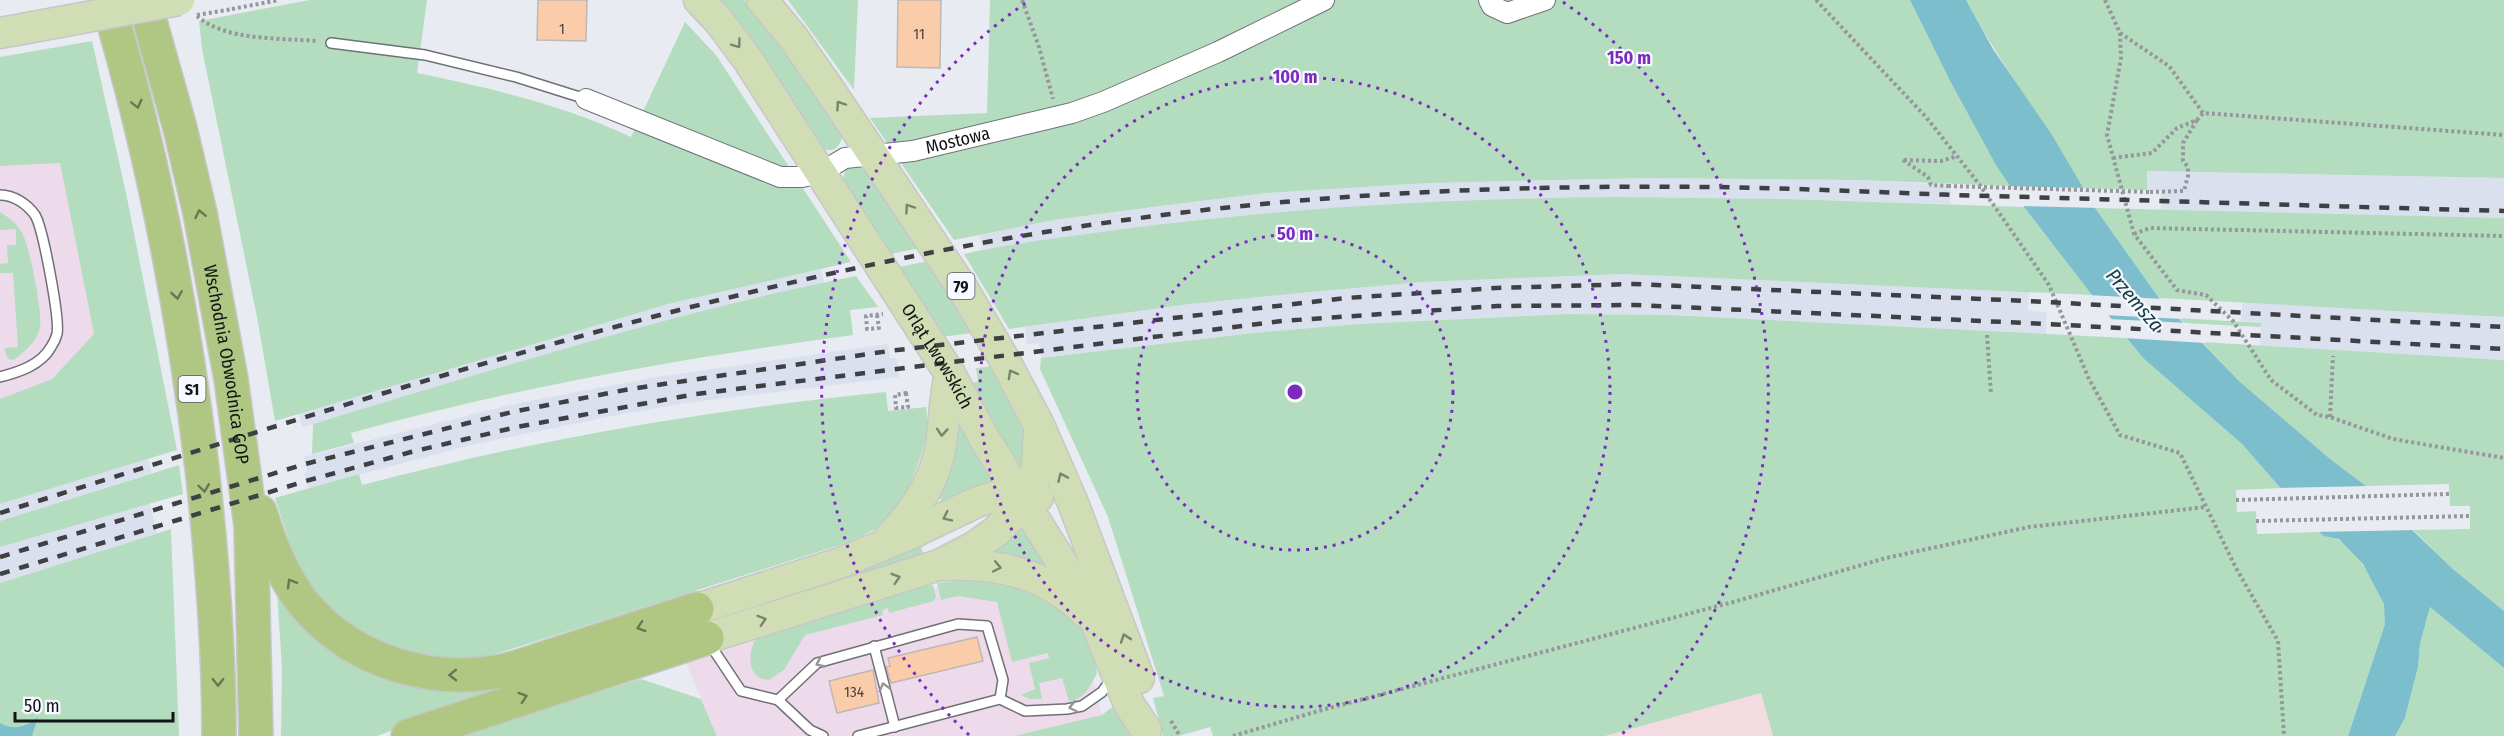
<svg xmlns="http://www.w3.org/2000/svg" width="2504" height="736" font-family="'Fira Sans Condensed',sans-serif">
<style>
.commercial{fill:#eddbec}
.industrial{fill:#f4dae1}
.built{fill:#dbe0ee}
.green{fill:#b4ddbf}
.water{fill:#7dbecc}
.pier{fill:#e9ebf2}
.building{fill:#faccaa;stroke:#beb8b4;stroke-width:1.5}
.lines{fill:none;stroke-linecap:round;stroke-linejoin:round}
.service-casing{stroke:#6f7177;stroke-width:12}
.minor-casing{stroke:#6f7177;stroke-width:22}
.primary-casing{stroke:#c6c7c7;stroke-width:33}
.motorway-casing{stroke:#c6c7c7;stroke-width:36}
.path{stroke:#95979c;stroke-width:4;stroke-dasharray:3 3;stroke-linecap:butt}
.service{stroke:#fff;stroke-width:9}
.minor{stroke:#fff;stroke-width:20}
.primary{stroke:#d0ddb5;stroke-width:30}
.motorway{stroke:#b0c784;stroke-width:33}
.rail{stroke:#3e4043;stroke-width:4.5;stroke-dasharray:10 10;stroke-linecap:butt}
.primary-bridge-casing{stroke:#c6c7c7;stroke-width:33;stroke-linecap:butt}
.path-bridge{stroke:#95979c;stroke-width:4;stroke-dasharray:3 3;stroke-linecap:butt}
.primary-bridge{stroke:#d0ddb5;stroke-width:30}
.oneway{stroke:#7b836d}
.oneway2{stroke:#697652}
.oneway3{stroke:#959596}
.ring{fill:none;stroke:#7b2cbf;stroke-width:3;stroke-dasharray:3 6}
.labels{text-anchor:middle;stroke-width:4.5;stroke-linejoin:round;paint-order:stroke}
.number-label{font-size:15px;fill:#4d423b}
.shield{fill:#f6f9ff;stroke:#57595c;stroke-width:1.5}
.shield-label{font-size:16px;font-weight:bold;fill:#131416}
.street-label{font-size:18px;fill:#131416;stroke:#f6f9ff}
.water-label{font-size:20px;font-style:italic;fill:#18383f;stroke:#f6f9ff}
.centre{fill:#7b2cbf;stroke:#f6f9ff;stroke-width:3}
.ring-label{font-size:18px;text-anchor:middle;font-weight:bold;fill:#7b2cbf;stroke:#f6f9ff;stroke-width:4.5;stroke-linejoin:round;paint-order:stroke}
</style>
<rect width="100%" height="100%" fill="#e9ebf2"/>
<g class="commercial">
<path d="M60 163 94 334 52 379 0 399V166Z"/>
<path d="M919 587 1007 589 1087 656 1102 715 1014 736H717L686 663Z"/>
</g>
<path class="industrial" d="M1761 693 1773 736H1605Z"/>
<g class="built">
<path d="M2147 171 2504 178V218L2161 210V190H2147Z"/>
<path d="M1648 178 1857 180 1951 185 1950 204 1787 199 1529 198 1279 212 1185 221 982 250 979 235 1054 220 1266 193 1429 183Z"/>
<path d="M821 269 824 282 603 338 302 427 298 413 597 324 668 304Z"/>
<path d="M1622 274 2029 292 2028 311 2047 312 2046 334 1670 315 1567 314 1358 324 1253 333 1041 358 1039 343 1027 344 1025 327 1190 304 1300 293 1423 282Z"/>
<path d="M2242 302 2504 317V360L2260 346 2261 323 2241 321Z"/>
<path d="M888 344 890 358H897L899 377 686 403 618 415 475 444 309 488 304 474 307 470 303 457 514 404 656 377Z"/>
<path d="M148 459 152 473 0 521V504Z"/>
<path d="M150 503 157 533 0 583V547Z"/>
</g>
<g class="green">
<path d="M310 0H427L417 73C490 88 564 105 631 137L685 22 716 55 851 262 668 304 275 421 257 317 202 49 199 21Z"/>
<path d="M719 0H744L759 15 843 134C840 148 834 153 820 148L769 63Z"/>
<path d="M788 0H858L854 90Z"/>
<path d="M990 0H1910L1948 77 2010 186 1857 180 1648 178 1429 183 1266 193 1161 206 1054 220 954 240 870 118 987 113Z"/>
<path d="M1966 0H2504V178L2147 171V190L2083 188C2046 124 2001 65 1966 0Z"/>
<path d="M92 41 126 193 177 450 0 504V399L52 379 94 334 60 163 0 166V57Z"/>
<path d="M860 166 868 170 920 248 886 255 842 185 845 171 850 167Z"/>
<path d="M1616 197 1787 199 2024 207 2092 295 1622 274 1423 282 1300 293 1190 304 1009 329 964 254C1014 243 1065 237 1116 230 1282 208 1449 198 1616 197Z"/>
<path d="M2095 208 2504 218V317L2159 298Z"/>
<path d="M0 212C8 217 16 223 21 231 29 242 43 314 40 327 37 342 25 351 14 360L8 359 4 348 18 347 13 273H0V264L8 263 7 245H16V229L0 230V245Z"/>
<path d="M929 261 974 333 940 337 894 268Z"/>
<path d="M856 276 878 307 850 310 853 335C684 358 516 387 351 433L354 443 312 454 313 424C493 370 673 312 856 276Z"/>
<path d="M1567 314 1670 315 2127 338 2143 358 2242 444 2281 488 2236 490 2237 512 2256 511 2257 534 2319 532C2326 538 2334 536 2341 541 2357 555 2379 583 2384 604 2386 610 2385 618 2385 624L2348 736H1773L1761 693 1605 736H1213L1210 727 1179 736H1163L1153 698 1164 696 1108 517 1040 369 1041 358 1253 333 1358 324Z"/>
<path d="M2179 318 2261 323V327L2184 323Z"/>
<path d="M2202 342 2504 360V611L2453 569 2413 530 2470 529V506H2450L2449 484 2366 486 2329 458 2239 381Z"/>
<path d="M994 366 1025 427 1023 481 971 383 978 382 976 368Z"/>
<path d="M886 392 888 411 926 407C931 435 918 466 907 491L910 496C885 525 876 531 840 545L521 646 489 656 458 661 396 651 336 618 316 597 295 559 275 498 359 474 362 485C537 439 706 410 886 392Z"/>
<path d="M954 415 1000 479 946 507 936 494Z"/>
<path d="M179 465 183 494 0 547V521Z"/>
<path d="M1022 519 1060 574 986 551Z"/>
<path d="M171 529 179 736H0V583Z"/>
<path d="M943 530 945 535 921 547 924 556 724 617V614Z"/>
<path d="M276 576 362 665 574 662 377 736H281L282 668Z"/>
<path d="M973 579C1017 585 1077 601 1093 650 1095 657 1096 666 1097 673 1091 686 1083 700 1069 701L1062 678 1039 683 1042 699H1030L1021 695 1035 689 1029 663 1049 658 1048 653 1012 662 997 602 957 596 941 600 937 583Z"/>
<path d="M925 582 927 586 933 585 936 597 934 601 889 613 888 608 882 610 883 615 805 635 784 670 769 680C745 679 748 651 757 636Z"/>
<path d="M2430 607 2504 668V736H2395L2405 718 2418 667 2420 644Z"/>
<path d="M641 679 701 699 717 736H457Z"/>
<path d="M1120 701 1133 736H1014L1102 715Z"/>
</g>
<g class="water">
<path d="M1910 0H1966L1993 49 2052 135 2095 208 2159 298 2239 381 2329 458 2366 486 2453 569 2504 611V668L2430 607 2420 644 2418 667 2405 718 2395 736H2348L2385 624 2384 604 2363 564 2339 539 2324 536 2319 532 2242 444 2143 358 2092 295 2024 207 1996 165 1948 77Z"/>
<path d="M38 717 32 736H0V723C15 731 25 727 38 717Z"/>
</g>
<g class="pier">
<path d="M2006 186 2087 188 2099 208 2021 206Z"/>
<path d="M2088 295 2164 299 2183 319 2104 315Z"/>
<path d="M2108 319 2188 323 2206 343 2123 338Z"/>
<path d="M2371 486 2417 530 2315 532 2277 488Z"/>
</g>
<g class="building">
<path d="M538 0H587L586 41 537 40Z"/>
<path d="M898 0H941L940 68 897 67Z"/>
<path d="M977 637 983 661 891 683 886 667 890 666 888 658Z"/>
<path d="M873 670 879 703 837 713 829 681Z"/>
</g>
<g class="lines">
<defs>
<g id="service">
<path d="M331 43 425 55 516 77 586 99"/>
<path d="M0 195C14 195 27 204 35 215 43 228 60 319 57 334 56 338 53 344 51 347 41 365 19 372 0 377"/>
<path d="M709 643 741 691 778 700 810 730 823 736"/>
<path d="M874 646 895 727"/>
<path d="M778 700 817 663 958 624 987 626 1003 680 1000 699"/>
<path d="M858 736 1000 699 1025 711 1067 709 1082 706 1102 692 1112 678"/>
</g>
<g id="minor">
<path d="M1489 0 1492 6 1507 13 1545 0"/>
<path id="s1" d="M586 99 780 177H802L820 173 845 158 913 151 1072 113 1103 102 1218 52 1324 0"/>
</g>
<g id="primary">
<path id="s2" d="M699 0 719 21 748 60 950 374 984 438 1073 581 1096 623 1129 704 1146 730"/>
<path d="M762 0 792 36 829 89 963 289 1004 359 1039 425 1073 503 1139 678"/>
<path d="M0 33 33 27"/>
<path d="M887 540C913 514 936 481 941 443 945 419 944 398 950 374"/>
<path d="M945 565C999 563 1045 573 1085 612"/>
<path d="M697 609 840 563 910 534 977 502 997 496 1038 497"/>
<path d="M707 638 939 565 974 547 995 532 1015 513 1022 497 1032 486 1037 464 1039 431"/>
</g>
<g id="motorway">
<path d="M107 0C153 154 183 309 202 468 212 558 219 646 219 736"/>
<path id="s3" d="M144 0 180 128 200 213 231 379 251 525 256 736"/>
<path d="M260 512C271 547 286 586 312 613 359 662 429 683 496 672 517 669 537 660 557 654 604 639 650 624 697 609"/>
<path d="M408 736 707 638"/>
</g>
</defs>
<use href="#service" class="service-casing"/>
<use href="#minor" class="minor-casing"/>
<use href="#primary" class="primary-casing"/>
<use href="#motorway" class="motorway-casing"/>
<g class="path">
<path d="M1022 0 1039 47 1053 99"/>
<path d="M1816 0 1926 117 1979 184 2049 285 2089 379 2120 435 2180 453 2236 568 2278 641 2284 736"/>
<path d="M2105 0 2120 33 2121 58 2107 135 2134 234 2177 290 2206 295 2233 321 2271 380 2317 415 2330 417 2393 439 2504 458"/>
<path d="M232 9 279 0"/>
<path d="M197 16C225 41 281 38 317 41"/>
<path d="M2120 33 2169 66 2203 113 2504 135"/>
<path d="M2113 158 2152 153 2177 128 2197 120 2203 113"/>
<path d="M1903 160 1928 177 1931 185 1948 186"/>
<path d="M1904 160 1941 161 1957 156"/>
<path d="M2150 192 2184 191 2188 176V167L2183 161V143L2197 120"/>
<path d="M2134 234 2150 228 2504 236"/>
<path d="M877 315 879 328 867 329 866 316 883 314"/>
<path d="M1987 335 1991 394"/>
<path d="M906 393 908 407 896 408 895 395Z"/>
<path d="M2330 417 2333 356"/>
<path d="M2236 500 2449 494"/>
<path d="M2256 521 2470 516"/>
<path d="M1171 721 1180 736"/>
<path d="M1233 736 1322 710 1737 601 1886 558 2029 527 2206 507"/>
</g>
<use href="#service" class="service"/>
<use href="#minor" class="minor"/>
<use href="#primary" class="primary"/>
<use href="#motorway" class="motorway"/>
<g class="rail">
<path d="M0 513C382 393 764 265 1163 215 1344 192 1529 185 1712 187 1792 188 1873 192 1954 195 2138 200 2321 206 2504 211"/>
<path d="M0 557 305 464 512 412 630 389 889 351 1346 298 1496 288 1634 284 2028 301 2504 327"/>
<path d="M0 574 306 481 411 452 517 427 696 394 1282 321 1497 306 1636 305 2047 324 2504 349"/>
</g>
<defs>
<path id="primary-bridge" d="M33 27 179 0"/>
</defs>
<use href="#primary-bridge" class="primary-bridge-casing"/>
<g class="path-bridge">
<path d="M197 15 232 9"/>
<path d="M1948 186 2150 192"/>
</g>
<use href="#primary-bridge" class="primary-bridge"/>
</g>
<defs><path id="oneway-chevron" d="M-2-3.5L2.5 0L-2 3.5" fill="none" stroke-width="1.6" stroke-linecap="round" stroke-linejoin="round" transform="scale(1.5)"/></defs>
<g class="oneway">
<use href="#oneway-chevron" transform="translate(737 44) rotate(54)"/>
<use href="#oneway-chevron" transform="translate(840 105) rotate(-124)"/>
<use href="#oneway-chevron" transform="translate(909 208) rotate(-124)"/>
<use href="#oneway-chevron" transform="translate(1012 374) rotate(-119)"/>
<use href="#oneway-chevron" transform="translate(942 432) rotate(94)"/>
<use href="#oneway-chevron" transform="translate(1062 477) rotate(-114)"/>
<use href="#oneway-chevron" transform="translate(947 517) rotate(154)"/>
<use href="#oneway-chevron" transform="translate(997 567) rotate(12)"/>
<use href="#oneway-chevron" transform="translate(896 578) rotate(-17)"/>
<use href="#oneway-chevron" transform="translate(762 620) rotate(-18)"/>
<use href="#oneway-chevron" transform="translate(1125 638) rotate(-109)"/>
</g>
<g class="oneway2">
<use href="#oneway-chevron" transform="translate(137 104) rotate(76)"/>
<use href="#oneway-chevron" transform="translate(200 214) rotate(-102)"/>
<use href="#oneway-chevron" transform="translate(177 295) rotate(81)"/>
<use href="#oneway-chevron" transform="translate(204 488) rotate(82)"/>
<use href="#oneway-chevron" transform="translate(291 583) rotate(-120)"/>
<use href="#oneway-chevron" transform="translate(641 627) rotate(162)"/>
<use href="#oneway-chevron" transform="translate(453 675) rotate(179)"/>
<use href="#oneway-chevron" transform="translate(218 682) rotate(89)"/>
<use href="#oneway-chevron" transform="translate(523 697) rotate(-18)"/>
</g>
<g class="oneway3">
<use href="#oneway-chevron" transform="translate(820 663) rotate(154)"/>
<use href="#oneway-chevron" transform="translate(884 687) rotate(-105)"/>
<use href="#oneway-chevron" transform="translate(1073 707) rotate(168)"/>
</g>
<g class="ring">
<circle cx="1295" cy="392" r="158"/>
<circle cx="1295" cy="392" r="315"/>
<path d="M969 735A473 473 0 0 1 1027 2M1563 2A473 473 0 0 1 1621 735"/>
</g>
<g class="labels">
<g class="number-label">
<text x="562" y="34">1</text>
<text x="919" y="39">11</text>
<text x="854" y="697">134</text>
</g>
<g class="shield">
<rect x="947.5" y="273" width="27" height="26" rx="4.5"/>
<rect x="178.5" y="376" width="27" height="26" rx="4.5"/>
</g>
<g class="shield-label">
<text x="961" y="292">79</text>
<text x="192" y="395">S1</text>
</g>
<g class="street-label">
<text dy="6" stroke="none"><textPath href="#s1" startOffset="393">Mostowa</textPath></text>
<text dy="6" stroke="none"><textPath href="#s2" startOffset="429">Orląt Lwowskich</textPath></text>
<text dy="6" stroke="none"><textPath href="#s3" startOffset="374">Wschodnia Obwodnica GOP</textPath></text>
</g>
<g class="water-label">
<text transform="translate(2135 300) rotate(49)" y="7">Przemsza</text>
</g>
</g>
<circle cx="1295" cy="392" r="9" class="centre"/>
<g class="ring-label">
<text x="1629" y="64">150 m</text>
<text x="1295" y="83">100 m</text>
<text x="1295" y="240">50 m</text>
</g>
<path d="M15 712v9h158v-9" fill="none" stroke="#131416" stroke-width="3"/>
<text x="24" y="712" font-size="18" fill="#131416" stroke="#f6f9ff" stroke-width="4.5" paint-order="stroke">50 m</text>
</svg>
